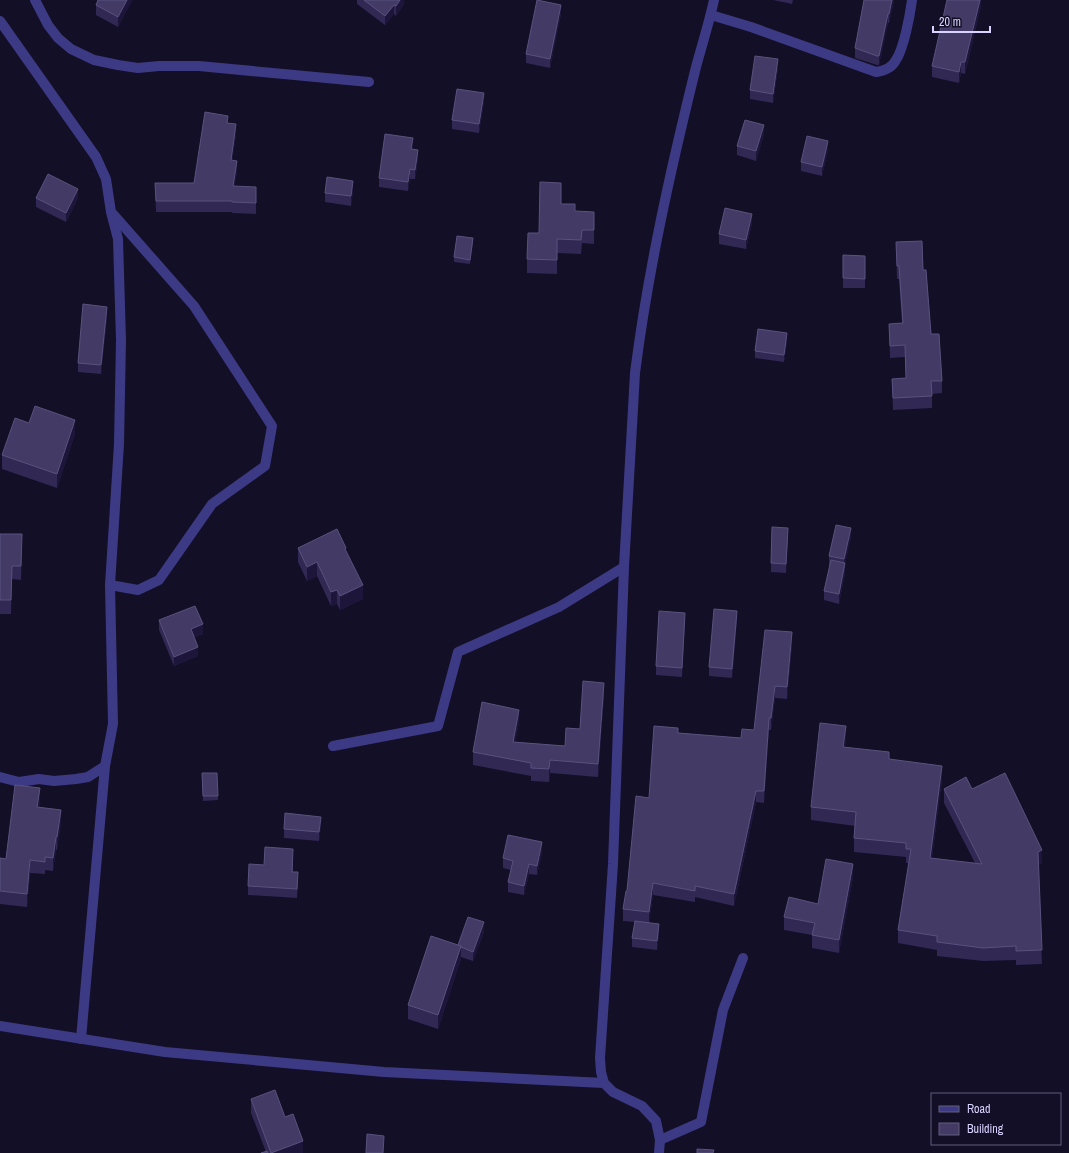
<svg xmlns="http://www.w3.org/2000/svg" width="1069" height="1153" font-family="'Archivo Narrow',sans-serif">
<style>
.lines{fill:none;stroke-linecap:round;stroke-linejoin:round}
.service{stroke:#3d3a85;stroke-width:10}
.minor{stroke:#3d3a85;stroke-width:10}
.wall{fill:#312854}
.shaded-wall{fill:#1d163a}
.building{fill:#433a66;stroke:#5a527e}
</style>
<rect width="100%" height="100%" fill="#130f26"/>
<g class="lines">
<path class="service" d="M660 1140 701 1122 723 1010 743 958"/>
<g class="minor">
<path d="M35 0 48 25 58 38 71 49 94 60 118 65 138 68 159 66H199L369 82"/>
<path d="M711 15 751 27 876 72C884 71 892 68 896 60 904 48 910 15 912 0"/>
<path d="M0 21 96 157 106 179 111 212 118 239 121 340 119 444 110 585 113 724 105 766 88 777 76 779 54 781 39 779 19 782 0 777"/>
<path d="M110 585 138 590 159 580 212 504 265 466 272 426 194 306 113 214"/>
<path d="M333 746 438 726 458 652 559 607 624 567"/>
<path d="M0 1026 165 1052 384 1072 604 1083"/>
<path d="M81 1039 105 766"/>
<path d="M659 1153 660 1140 656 1121 642 1106 613 1092 604 1083 601 1072 600 1058 613 864 624 567 635 373C648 270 671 168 696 67 702 45 709 23 714 0"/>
</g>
</g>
<g class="wall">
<path d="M98 0H132L118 27 96 15V5Z"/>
<path d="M357 0H404V4L396 16 394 14 385 25 357 4Z"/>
<path d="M773 0H793L792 4Z"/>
<path d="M864 0H894L889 23H888L879 65H877L855 58V48Z"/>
<path d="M981 0V6L965 74 961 73 959 83 932 77V66Z"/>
<path d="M561 14 550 68 526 63V54Z"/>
<path d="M778 68 773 103 750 99V90Z"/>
<path d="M484 102 479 133 452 129V120Z"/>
<path d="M228 123 236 135 232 160 237 172 234 186 256 198V214L232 213V212H156L155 183H194Z"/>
<path d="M764 134 756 161 737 155V146Z"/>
<path d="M413 148V149L418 159 415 179H410L408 191 379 187V178Z"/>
<path d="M828 150 822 176 801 171V162Z"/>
<path d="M353 190 351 206 325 202V193Z"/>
<path d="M36 198H78L66 222 36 207Z"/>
<path d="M561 204 575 211 594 226V244L582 243 581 254 557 253V274L527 273V259L539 233Z"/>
<path d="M752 223 746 249 719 244V234Z"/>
<path d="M896 242 923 270 931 334 942 381V393L932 394V408L893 410 892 379 906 378 905 357 890 358 889 324 902 323 899 279H897Z"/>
<path d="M473 243 470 264 454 262V257Z"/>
<path d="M843 255 865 256V288H843Z"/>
<path d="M107 316 101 374 78 372V363Z"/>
<path d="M787 341 784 362 755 358V351Z"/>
<path d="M29 423 75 434 57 488 2 469V455Z"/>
<path d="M0 534 22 548 21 580 12 579 11 614H0Z"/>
<path d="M788 537 786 573 771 572V563Z"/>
<path d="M851 537 845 563V573L839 604 824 600V591L830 566H829V556Z"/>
<path d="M298 548 346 551 363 599 340 610 337 604 331 606 317 576 307 581 298 562Z"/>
<path d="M159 620 203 634 194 637 198 656 174 666 159 630Z"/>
<path d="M737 620 732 678 709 676V667Z"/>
<path d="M685 622 682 677 656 675V666Z"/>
<path d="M792 644 787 699 775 698 771 730H769L764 803 756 802 734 906 695 897V902L653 895 649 923 659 934 657 950 632 947V938L635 922 623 921V909L649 798 678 733 741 738 754 730Z"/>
<path d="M604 696 598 777 550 773 549 782 531 781V776L473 765V752L519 722 515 742 565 746 580 729Z"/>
<path d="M846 740 845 747 889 759 942 780 932 858 975 863 944 803V789H972L1042 863 1038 865 1042 964 1016 965V960L983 961 937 956V950L898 943V930L909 863H906V857L854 852V838L855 826 811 820V807Z"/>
<path d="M202 773 218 796V800L203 801Z"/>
<path d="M40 801 39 807 61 823 57 850H56L53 871 45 870V874L30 873 27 907 0 904V858L6 859Z"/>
<path d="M321 826 319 841 284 838V829Z"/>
<path d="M542 852 537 875 529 874 524 895 508 892V882L511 870 503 868V858Z"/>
<path d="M293 858V872L298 882 297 898 248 895V886L264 865Z"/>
<path d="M853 877 839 953 812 948V935L784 930V917L818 904Z"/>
<path d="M484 932 473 961 461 957V959L438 1029 408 1019V1005L458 945Z"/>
<path d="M251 1099 285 1117 303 1153H261L266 1152 251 1113Z"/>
</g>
<g class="shaded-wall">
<path d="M127 0H132L118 27V17Z"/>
<path d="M400 0H404V4L396 16V6Z"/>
<path d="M892 0H894L889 23V14Z"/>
<path d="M979 0H981V6L965 74V62Z"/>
<path d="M394 5V14L385 25V16Z"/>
<path d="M561 5V14L550 68V59Z"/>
<path d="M888 14V23L879 65V56Z"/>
<path d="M778 59V68L773 103V94Z"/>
<path d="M961 62V73L959 83V72Z"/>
<path d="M484 93V102L479 133V124Z"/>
<path d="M236 124V135L231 171V160Z"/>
<path d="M764 125V134L756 161V151Z"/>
<path d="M413 138V148L411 158V149Z"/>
<path d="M828 141V150L822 176V167Z"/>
<path d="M418 150V159L415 179V170Z"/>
<path d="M237 161V172L233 198V186Z"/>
<path d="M410 169V179L408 191V182Z"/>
<path d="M353 181V190L351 206V196Z"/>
<path d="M78 189V198L66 222V213Z"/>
<path d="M752 214V223L746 249V240Z"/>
<path d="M473 238V243L470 264V260Z"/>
<path d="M107 307V316L101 374V365Z"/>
<path d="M787 333V341L784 362V355Z"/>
<path d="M75 420V434L57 488V474Z"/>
<path d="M788 528V537L786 573V564Z"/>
<path d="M851 528V537L844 569V559Z"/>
<path d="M22 534V548L21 580V566Z"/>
<path d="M317 562V576L307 581V567Z"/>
<path d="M845 563V573L839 604V594Z"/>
<path d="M12 566V579L11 614V600Z"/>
<path d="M363 585V599L340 610V596Z"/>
<path d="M337 590V604L331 606V592Z"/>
<path d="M737 611V620L732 678V669Z"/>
<path d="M685 613V622L682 677V668Z"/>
<path d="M203 624V634L191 638V629Z"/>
<path d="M792 632V644L787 699V687Z"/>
<path d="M198 647V656L174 666V657Z"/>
<path d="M604 683V696L598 777V764Z"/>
<path d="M775 686V698L771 730V718Z"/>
<path d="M519 710V722L513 755V742Z"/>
<path d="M769 718V730L764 803V791Z"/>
<path d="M846 726V740L843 761V747Z"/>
<path d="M550 760V773L549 782V769Z"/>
<path d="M942 766V780L930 872V858Z"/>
<path d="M40 788V801L37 820V807Z"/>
<path d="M756 791V802L734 906V894Z"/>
<path d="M61 810V823L57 850V837Z"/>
<path d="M321 817V826L319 841V832Z"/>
<path d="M56 837V850L53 871V858Z"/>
<path d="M542 842V852L537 875V866Z"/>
<path d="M1042 850V863L1038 866V852Z"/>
<path d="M30 860V873L27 907V894Z"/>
<path d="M529 864V874L524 895V886Z"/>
<path d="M853 864V877L839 953V940Z"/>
<path d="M653 883V895L649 924V912Z"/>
<path d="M484 922V932L473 961V952Z"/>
<path d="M659 924V934L657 950V941Z"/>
<path d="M461 946V959L438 1029V1015Z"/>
<path d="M303 1141V1153H271Z"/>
</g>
<g class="building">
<path d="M98 0H127L118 17 96 5Z"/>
<path d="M364 0H400L396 6 394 5 385 16Z"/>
<path d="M537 0 561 5 550 59 526 54Z"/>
<path d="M864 0H892L889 14H888L879 56H877L855 48Z"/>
<path d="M947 0H980L965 62H961L959 72 932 66Z"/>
<path d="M755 56 778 59 773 94 750 90Z"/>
<path d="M457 89 484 93 479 124 452 120Z"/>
<path d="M205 112 228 116 227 123 236 124 231 160 237 161 233 186 256 187V203L232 202V201H156L155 183H194Z"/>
<path d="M745 120 764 125 756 151 737 146Z"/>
<path d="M385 134 413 138 411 149 418 150 415 170 410 169 408 182 379 178Z"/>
<path d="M807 136 828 141 822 167 801 162Z"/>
<path d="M48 174 78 189 66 213 36 198Z"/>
<path d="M327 177 353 181 351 196 325 193Z"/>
<path d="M540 182 561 183V204H575V211L594 212V230H582L581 240 557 239V260L527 259 528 233H539Z"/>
<path d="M725 208 752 214 746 240 719 234Z"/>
<path d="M457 236 473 238 470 260 454 257Z"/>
<path d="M922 241 923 270H926L931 334H939L942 381H931L932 396 893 398 892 379 906 378 905 345 890 346 889 324 903 323 899 266H897L896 242Z"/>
<path d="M843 255 865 256V279L843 278Z"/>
<path d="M83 304 107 307 101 365 78 363Z"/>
<path d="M758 329 787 333 784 355 755 351Z"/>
<path d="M35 406 75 420 57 474 2 455 15 418 29 423Z"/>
<path d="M836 525 851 528 844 559 829 556Z"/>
<path d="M772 527 788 528 786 564 771 563Z"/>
<path d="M337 529 346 548 345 549 363 585 340 596 337 590 331 592 317 562 307 567 298 548Z"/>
<path d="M0 534H22L21 566H12L11 600H0Z"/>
<path d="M831 560 845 563 839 594 824 591Z"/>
<path d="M195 606 203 624 191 629 198 647 174 657 159 620Z"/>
<path d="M714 609 737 611 732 669 709 667Z"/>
<path d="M659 611 685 613 682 668 656 666Z"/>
<path d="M765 630 792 632 787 687 775 686 771 718H769L764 791H756L734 894 695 886V891L653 883 649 912 623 909 626 891H627L636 796 649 798 654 726 678 728V733L741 738 742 729 754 730Z"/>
<path d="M583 681 604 683 598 764 550 760 549 769 531 768V763L473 752 482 702 519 710 513 742 565 746 566 728 580 729Z"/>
<path d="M820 723 846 726 843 747 889 752V759L942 766 930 858 982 864 944 789 966 777 972 789 1005 773 1042 850 1038 852 1042 950 1016 951V946L983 948 937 942V936L898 930 911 849H906V843L854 838 856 812 811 807Z"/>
<path d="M202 773H217L218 796H203Z"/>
<path d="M15 785 40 788 37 807 61 810 57 837H56L53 858 45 857V862L30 860 27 894 0 891V858L6 859Z"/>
<path d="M285 813 321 817 319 832 284 829Z"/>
<path d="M508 835 542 842 537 866 529 864 524 886 508 882 513 861 503 858Z"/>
<path d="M265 847 293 849 292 872H298L297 889 248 886 249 864 264 865Z"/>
<path d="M826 859 853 864 839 940 812 935 815 923 784 917 789 897 818 904Z"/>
<path d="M468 917 484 922 473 952 461 947V946L458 945Z"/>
<path d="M635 921 659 924 657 941 632 938Z"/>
<path d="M431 936 461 946 438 1015 408 1005Z"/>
<path d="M275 1090 285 1117 293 1114 303 1141 271 1153 251 1099Z"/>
<path d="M367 1134 384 1136 383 1153H366Z"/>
<path d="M697 1149 714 1150 713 1153H697Z"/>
<path d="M267 1151 268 1153H261Z"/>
</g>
<rect x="931" y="1093" width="130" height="52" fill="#130f26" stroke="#625e7d"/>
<rect x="939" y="1106" width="20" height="6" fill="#3d3a85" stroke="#625e7d"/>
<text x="967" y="1113" font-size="12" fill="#d9d4ff">Road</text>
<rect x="939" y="1123" width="20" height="12" fill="#433a66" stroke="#625e7d"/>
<text x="967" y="1133" font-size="12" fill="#d9d4ff">Building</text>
<path d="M933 26v6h57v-6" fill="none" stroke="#d9d4ff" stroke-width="2"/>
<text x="939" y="26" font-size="12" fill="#d9d4ff" stroke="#130f26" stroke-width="3" paint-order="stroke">20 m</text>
</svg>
